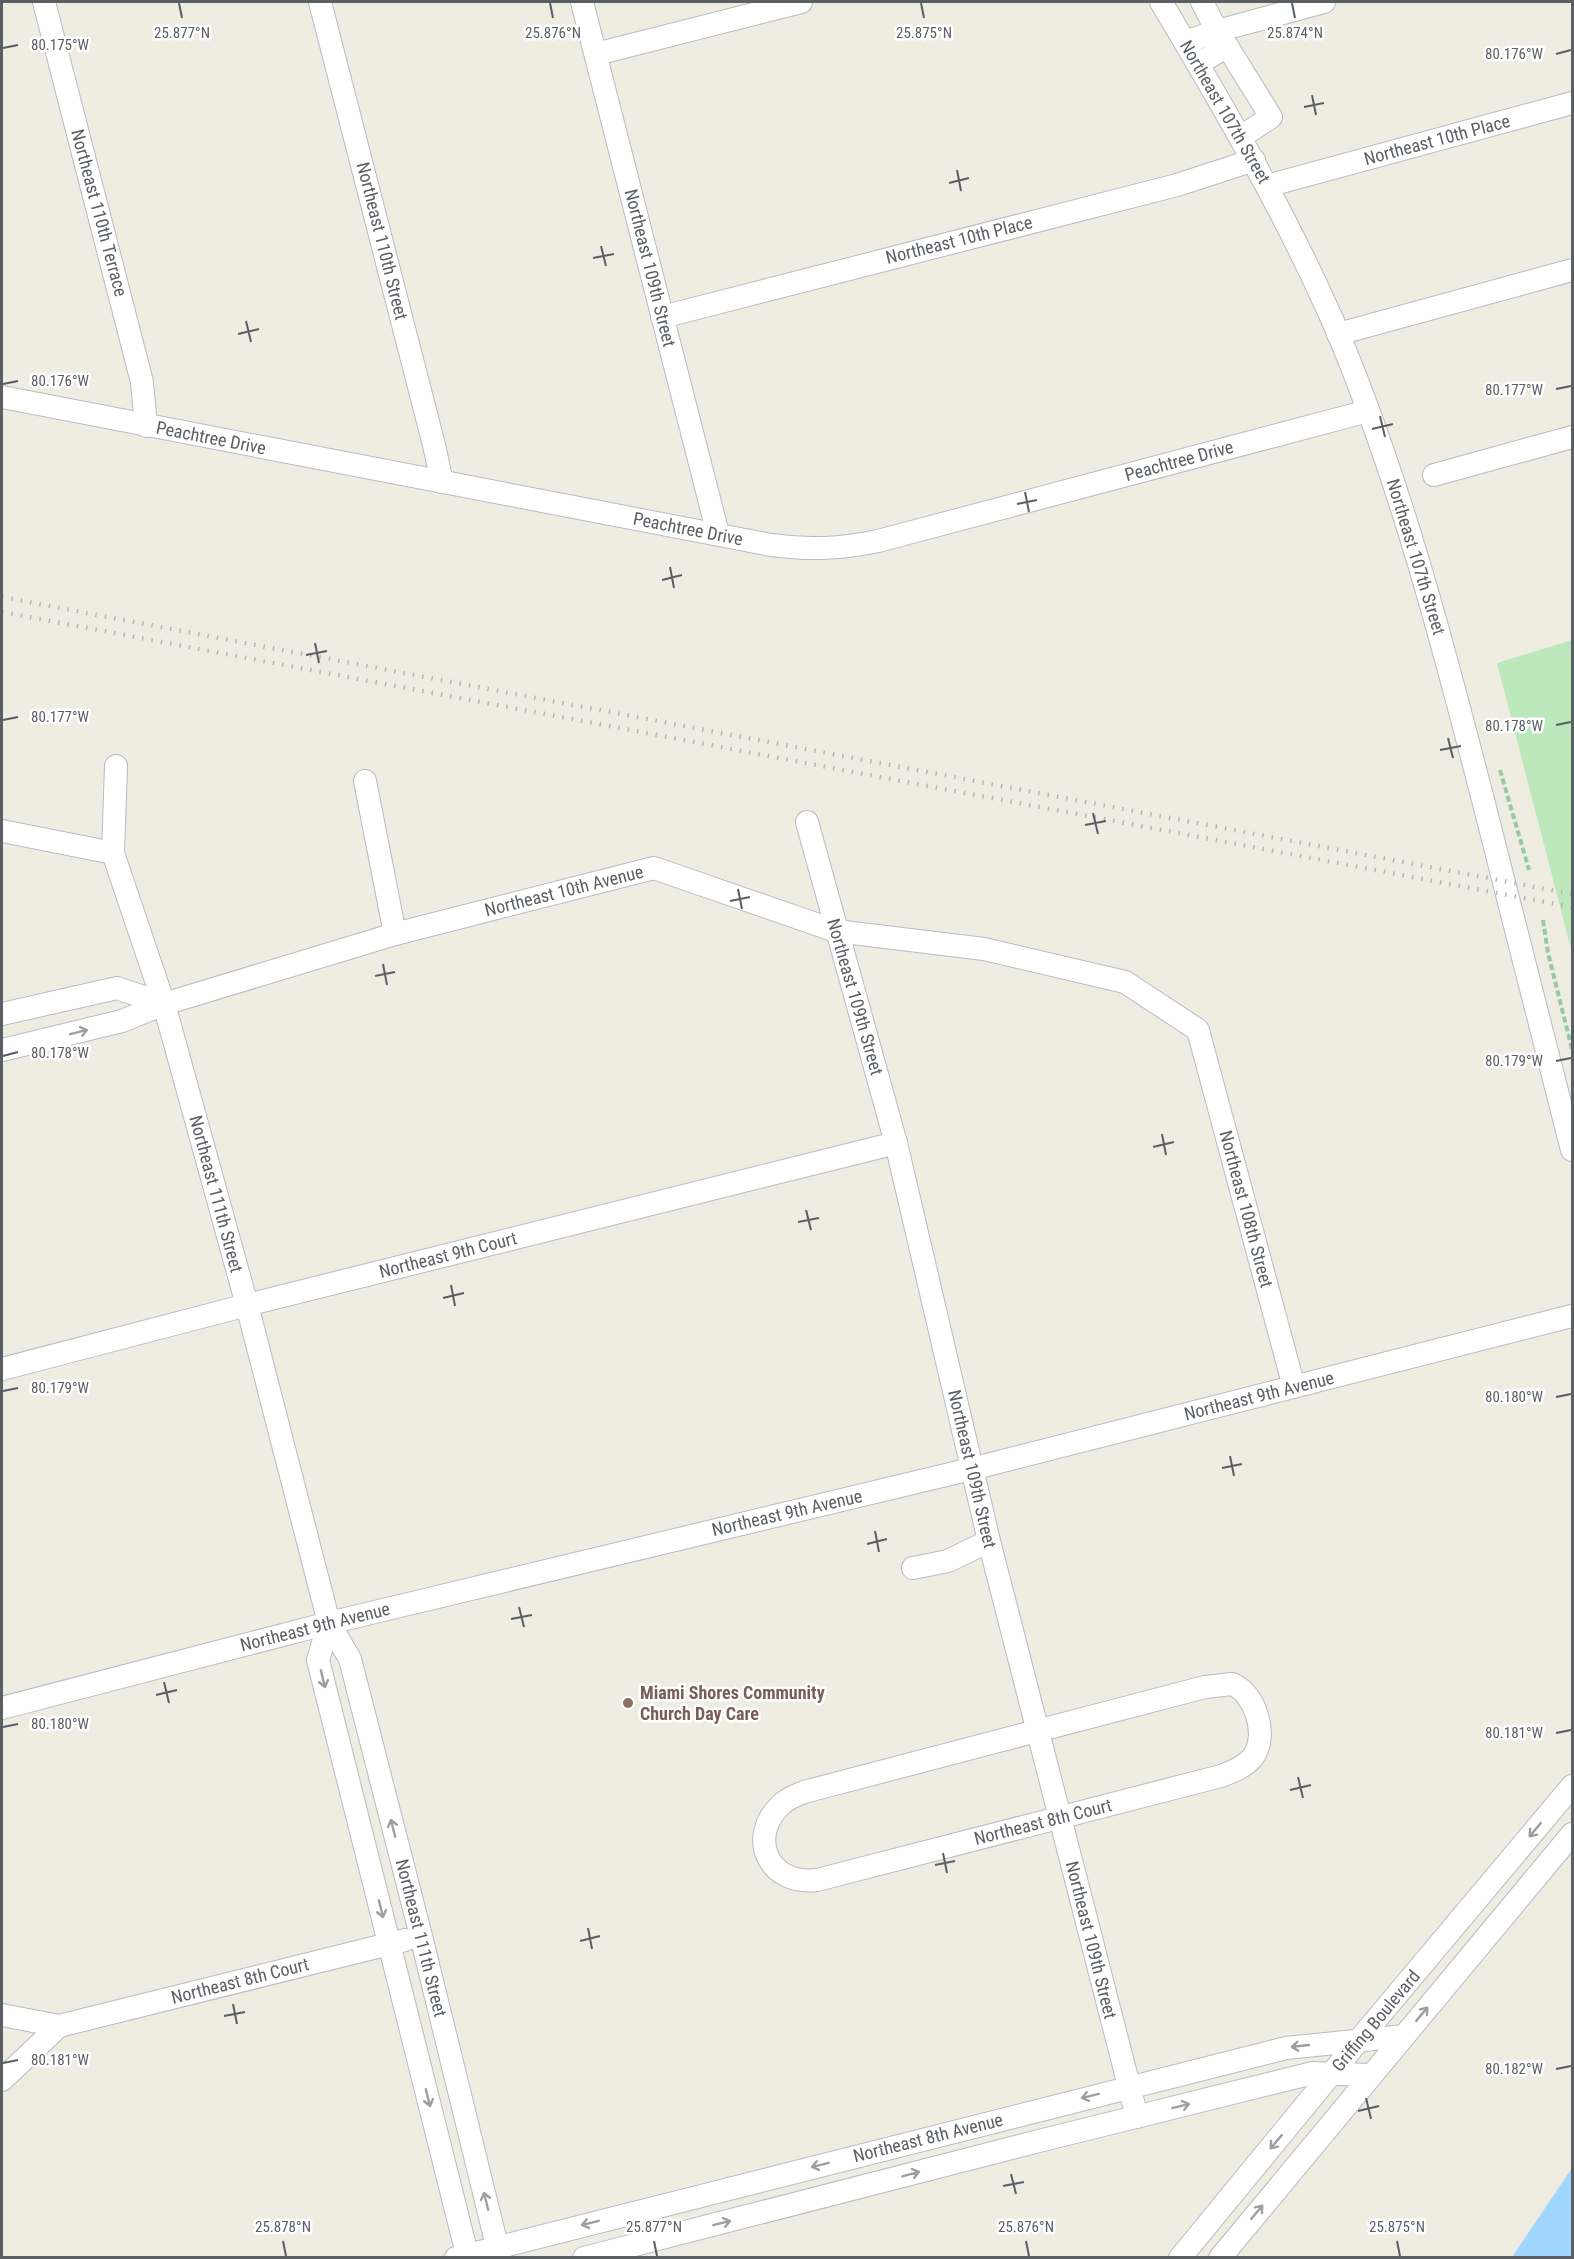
<svg xmlns="http://www.w3.org/2000/svg" width="1574" height="2259" font-family="'Roboto Condensed',sans-serif">
<style>
.green{fill:#bde8bc}
.water{fill:#a1d7ff}
.lines{fill:none;stroke-linecap:round;stroke-linejoin:round}
.minor-casing{stroke:#b7bbc0;stroke-width:24}
.path{stroke:#94caa4;stroke-width:4;stroke-dasharray:6 3;stroke-linecap:butt}
.minor{stroke:#fff;stroke-width:22}
.rail{stroke:#b4b5b5;stroke-width:4.5;stroke-dasharray:1.5 8;stroke-linecap:butt}
.oneway{stroke:#9c9fa2}
.ticks{fill:none;stroke:#5a5f64;stroke-width:2}
.education-dot{fill:#8d6e63;stroke:#fff;stroke-width:2}
.labels{text-anchor:middle;stroke-width:5;stroke-linejoin:round;paint-order:stroke}
.street-label{font-size:18px;fill:#5a5f64;stroke:#fff}
.education-label{font-size:18px;font-weight:bold;fill:#785e54;stroke:#fff;text-anchor:start}
.ticks-label{font-size:15px;text-anchor:middle;fill:#5a5f64;stroke:#fff;stroke-width:5;stroke-linejoin:round;paint-order:stroke}
</style>
<rect width="100%" height="100%" fill="#efece2"/>
<path class="green" d="M1572 640V953L1497 663Z"/>
<path class="water" d="M1572 2168V2257H1512Z"/>
<g class="lines">
<defs>
<g id="minor">
<path d="M44 2 142 382 146 426"/>
<path d="M320 2 434 445 442 482"/>
<path d="M582 2 718 534"/>
<path d="M1161 2C1225 109 1288 217 1338 333 1400 481 1441 637 1481 792 1511 911 1542 1031 1572 1150"/>
<path d="M1202 2 1217 31"/>
<path d="M1185 42 1217 31 1324 2"/>
<path d="M596 54 801 2"/>
<path d="M1198 64 1227 46 1271 117 1241 137"/>
<path d="M1267 186 1572 103"/>
<path d="M662 317 1177 185 1254 160"/>
<path d="M1338 334 1572 270"/>
<path d="M2 397 771 545C810 550 840 549 878 541L1368 411"/>
<path d="M1434 475 1572 437"/>
<path d="M116 766 113 853 164 1004 247 1305 329 1623 350 1659 421 1936 500 2258"/>
<path d="M365 781 395 934"/>
<path d="M807 822 896 1143 989 1541 1137 2117"/>
<path d="M2 831 113 853"/>
<path d="M2 1014 117 988 164 1004"/>
<path d="M2 1050 122 1021 164 1004 395 934 654 868 836 931 984 949 1125 982 1198 1030 1294 1387"/>
<path d="M2 1369 247 1305 896 1143"/>
<path d="M913 1568 948 1561 989 1541"/>
<path d="M329 1623 318 1660 468 2258"/>
<path d="M1232 1684C1255 1693 1269 1735 1253 1757 1245 1767 1232 1772 1221 1776L817 1880C767 1886 746 1835 783 1803 789 1798 797 1795 804 1792L1205 1687Z"/>
<path d="M2 1708 329 1623 971 1469 1572 1316"/>
<path d="M2 2015 59 2026 405 1940"/>
<path d="M2 2080 59 2026"/>
<path d="M456 2258 1286 2048 1404 2036"/>
<path d="M584 2258 1043 2140 1313 2073 1371 2075"/>
<path d="M1180 2258 1359 2040 1572 1786"/>
<path d="M1220 2258 1572 1834"/>
</g>
</defs>
<use href="#minor" class="minor-casing"/>
<g class="path">
<path d="M1500 770 1529 870"/>
<path d="M1543 920 1548 953 1572 1049"/>
</g>
<use href="#minor" class="minor"/>
<g class="rail">
<path d="M2 597 1572 894"/>
<path d="M2 612 1572 907"/>
</g>
</g>
<defs><path id="oneway-shaft" d="M-6 0H5M1.5-3L5.5 0L1.5 3" fill="none" stroke-width="1.6" stroke-linecap="round" stroke-linejoin="round" transform="scale(1.5)"/></defs>
<g class="oneway">
<use href="#oneway-shaft" transform="translate(79 1032) rotate(-14)"/>
<use href="#oneway-shaft" transform="translate(323 1679) rotate(76)"/>
<use href="#oneway-shaft" transform="translate(393 1828) rotate(-104)"/>
<use href="#oneway-shaft" transform="translate(1535 1830) rotate(130)"/>
<use href="#oneway-shaft" transform="translate(381 1909) rotate(76)"/>
<use href="#oneway-shaft" transform="translate(1422 2014) rotate(-50)"/>
<use href="#oneway-shaft" transform="translate(1300 2046) rotate(174)"/>
<use href="#oneway-shaft" transform="translate(1090 2096) rotate(166)"/>
<use href="#oneway-shaft" transform="translate(428 2098) rotate(76)"/>
<use href="#oneway-shaft" transform="translate(1181 2106) rotate(-14)"/>
<use href="#oneway-shaft" transform="translate(1276 2142) rotate(130)"/>
<use href="#oneway-shaft" transform="translate(820 2165) rotate(166)"/>
<use href="#oneway-shaft" transform="translate(911 2174) rotate(-15)"/>
<use href="#oneway-shaft" transform="translate(486 2201) rotate(-104)"/>
<use href="#oneway-shaft" transform="translate(1257 2212) rotate(-50)"/>
<use href="#oneway-shaft" transform="translate(590 2223) rotate(166)"/>
<use href="#oneway-shaft" transform="translate(722 2223) rotate(-14)"/>
</g>
<path class="ticks" d="M179 3 182 18M550 3 553 18M921 3 924 18M1292 3 1295 18M3 48 18 45M1556 54 1571 50M1312 95 1316 115M1304 107 1324 103M957 170 961 191M949 183 969 178M601 246 606 266M593 258 614 254M246 321 251 342M238 334 259 329M3 384 18 381M1556 389 1571 386M1380 416 1385 437M1372 429 1393 424M1025 492 1029 512M1017 504 1037 500M670 567 674 588M662 580 682 575M315 643 319 663M306 655 327 651M3 720 18 717M1556 725 1571 722M1448 738 1453 758M1440 750 1461 746M1093 813 1098 834M1085 825 1106 821M738 889 742 909M730 901 750 897M383 964 387 985M375 976 395 972M3 1056 18 1052M1556 1061 1571 1058M1162 1134 1166 1155M1153 1147 1174 1142M806 1210 811 1230M798 1222 819 1218M451 1285 455 1306M443 1298 464 1293M3 1391 18 1388M1556 1397 1571 1394M1230 1456 1234 1476M1222 1468 1242 1464M875 1531 879 1552M867 1544 887 1539M519 1607 524 1627M511 1619 532 1615M164 1682 169 1703M156 1695 177 1690M3 1727 18 1724M1556 1733 1571 1730M1298 1777 1303 1798M1290 1790 1311 1785M943 1853 947 1873M935 1865 955 1861M588 1928 592 1949M580 1941 600 1936M233 2004 237 2024M224 2016 245 2012M3 2063 18 2060M1556 2069 1571 2066M1366 2098 1371 2119M1358 2111 1379 2106M1011 2174 1016 2194M1003 2186 1024 2182M283 2241 286 2256M654 2241 657 2256M1026 2241 1029 2256M1397 2241 1400 2256"/>
<circle class="education-dot" cx="628" cy="1703" r="6"/>
<g class="labels">
<g class="street-label">
<text transform="translate(1225 112) rotate(60)" y="6">Northeast 107th Street</text>
<text transform="translate(1437 140) rotate(-15)" y="6">Northeast 10th Place</text>
<text transform="translate(99 213) rotate(75)" y="6">Northeast 110th Terrace</text>
<text transform="translate(959 240) rotate(-14)" y="6">Northeast 10th Place</text>
<text transform="translate(382 241) rotate(76)" y="6">Northeast 110th Street</text>
<text transform="translate(650 268) rotate(76)" y="6">Northeast 109th Street</text>
<text transform="translate(211 438) rotate(11)" y="6">Peachtree Drive</text>
<text transform="translate(1179 461) rotate(-15)" y="6">Peachtree Drive</text>
<text transform="translate(688 529) rotate(11)" y="6">Peachtree Drive</text>
<text transform="translate(1416 557) rotate(73)" y="6">Northeast 107th Street</text>
<text transform="translate(564 891) rotate(-14)" y="6">Northeast 10th Avenue</text>
<text transform="translate(855 997) rotate(74)" y="6">Northeast 109th Street</text>
<text transform="translate(216 1194) rotate(75)" y="6">Northeast 111th Street</text>
<text transform="translate(1246 1209) rotate(75)" y="6">Northeast 108th Street</text>
<text transform="translate(448 1255) rotate(-14)" y="6">Northeast 9th Court</text>
<text transform="translate(1259 1396) rotate(-14)" y="6">Northeast 9th Avenue</text>
<text transform="translate(972 1469) rotate(77)" y="6">Northeast 109th Street</text>
<text transform="translate(787 1513) rotate(-13)" y="6">Northeast 9th Avenue</text>
<text transform="translate(315 1627) rotate(-14)" y="6">Northeast 9th Avenue</text>
<text transform="translate(1043 1822) rotate(-14)" y="6">Northeast 8th Court</text>
<text transform="translate(421 1938) rotate(76)" y="6">Northeast 111th Street</text>
<text transform="translate(1091 1940) rotate(76)" y="6">Northeast 109th Street</text>
<text transform="translate(240 1981) rotate(-14)" y="6">Northeast 8th Court</text>
<text transform="translate(1376 2021) rotate(-50)" y="6">Griffing Boulevard</text>
<text transform="translate(928 2138) rotate(-14)" y="6">Northeast 8th Avenue</text>
</g>
<g class="education-label">
<text x="640" y="1699">Miami Shores Community<tspan x="640" dy="21">Church Day Care</tspan></text>
</g>
</g>
<g class="ticks-label">
<text x="182" y="38">25.877°N</text>
<text x="553" y="38">25.876°N</text>
<text x="924" y="38">25.875°N</text>
<text x="1295" y="38">25.874°N</text>
<text x="60" y="50">80.175°W</text>
<text x="1514" y="59">80.176°W</text>
<text x="60" y="386">80.176°W</text>
<text x="1514" y="395">80.177°W</text>
<text x="60" y="722">80.177°W</text>
<text x="1514" y="731">80.178°W</text>
<text x="60" y="1058">80.178°W</text>
<text x="1514" y="1066">80.179°W</text>
<text x="60" y="1393">80.179°W</text>
<text x="1514" y="1402">80.180°W</text>
<text x="60" y="1729">80.180°W</text>
<text x="1514" y="1738">80.181°W</text>
<text x="60" y="2065">80.181°W</text>
<text x="1514" y="2074">80.182°W</text>
<text x="283" y="2232">25.878°N</text>
<text x="654" y="2232">25.877°N</text>
<text x="1026" y="2232">25.876°N</text>
<text x="1397" y="2232">25.875°N</text>
</g>
<rect width="1574" height="2259" fill="none" stroke="#5a5f64" stroke-width="6"/>
</svg>
